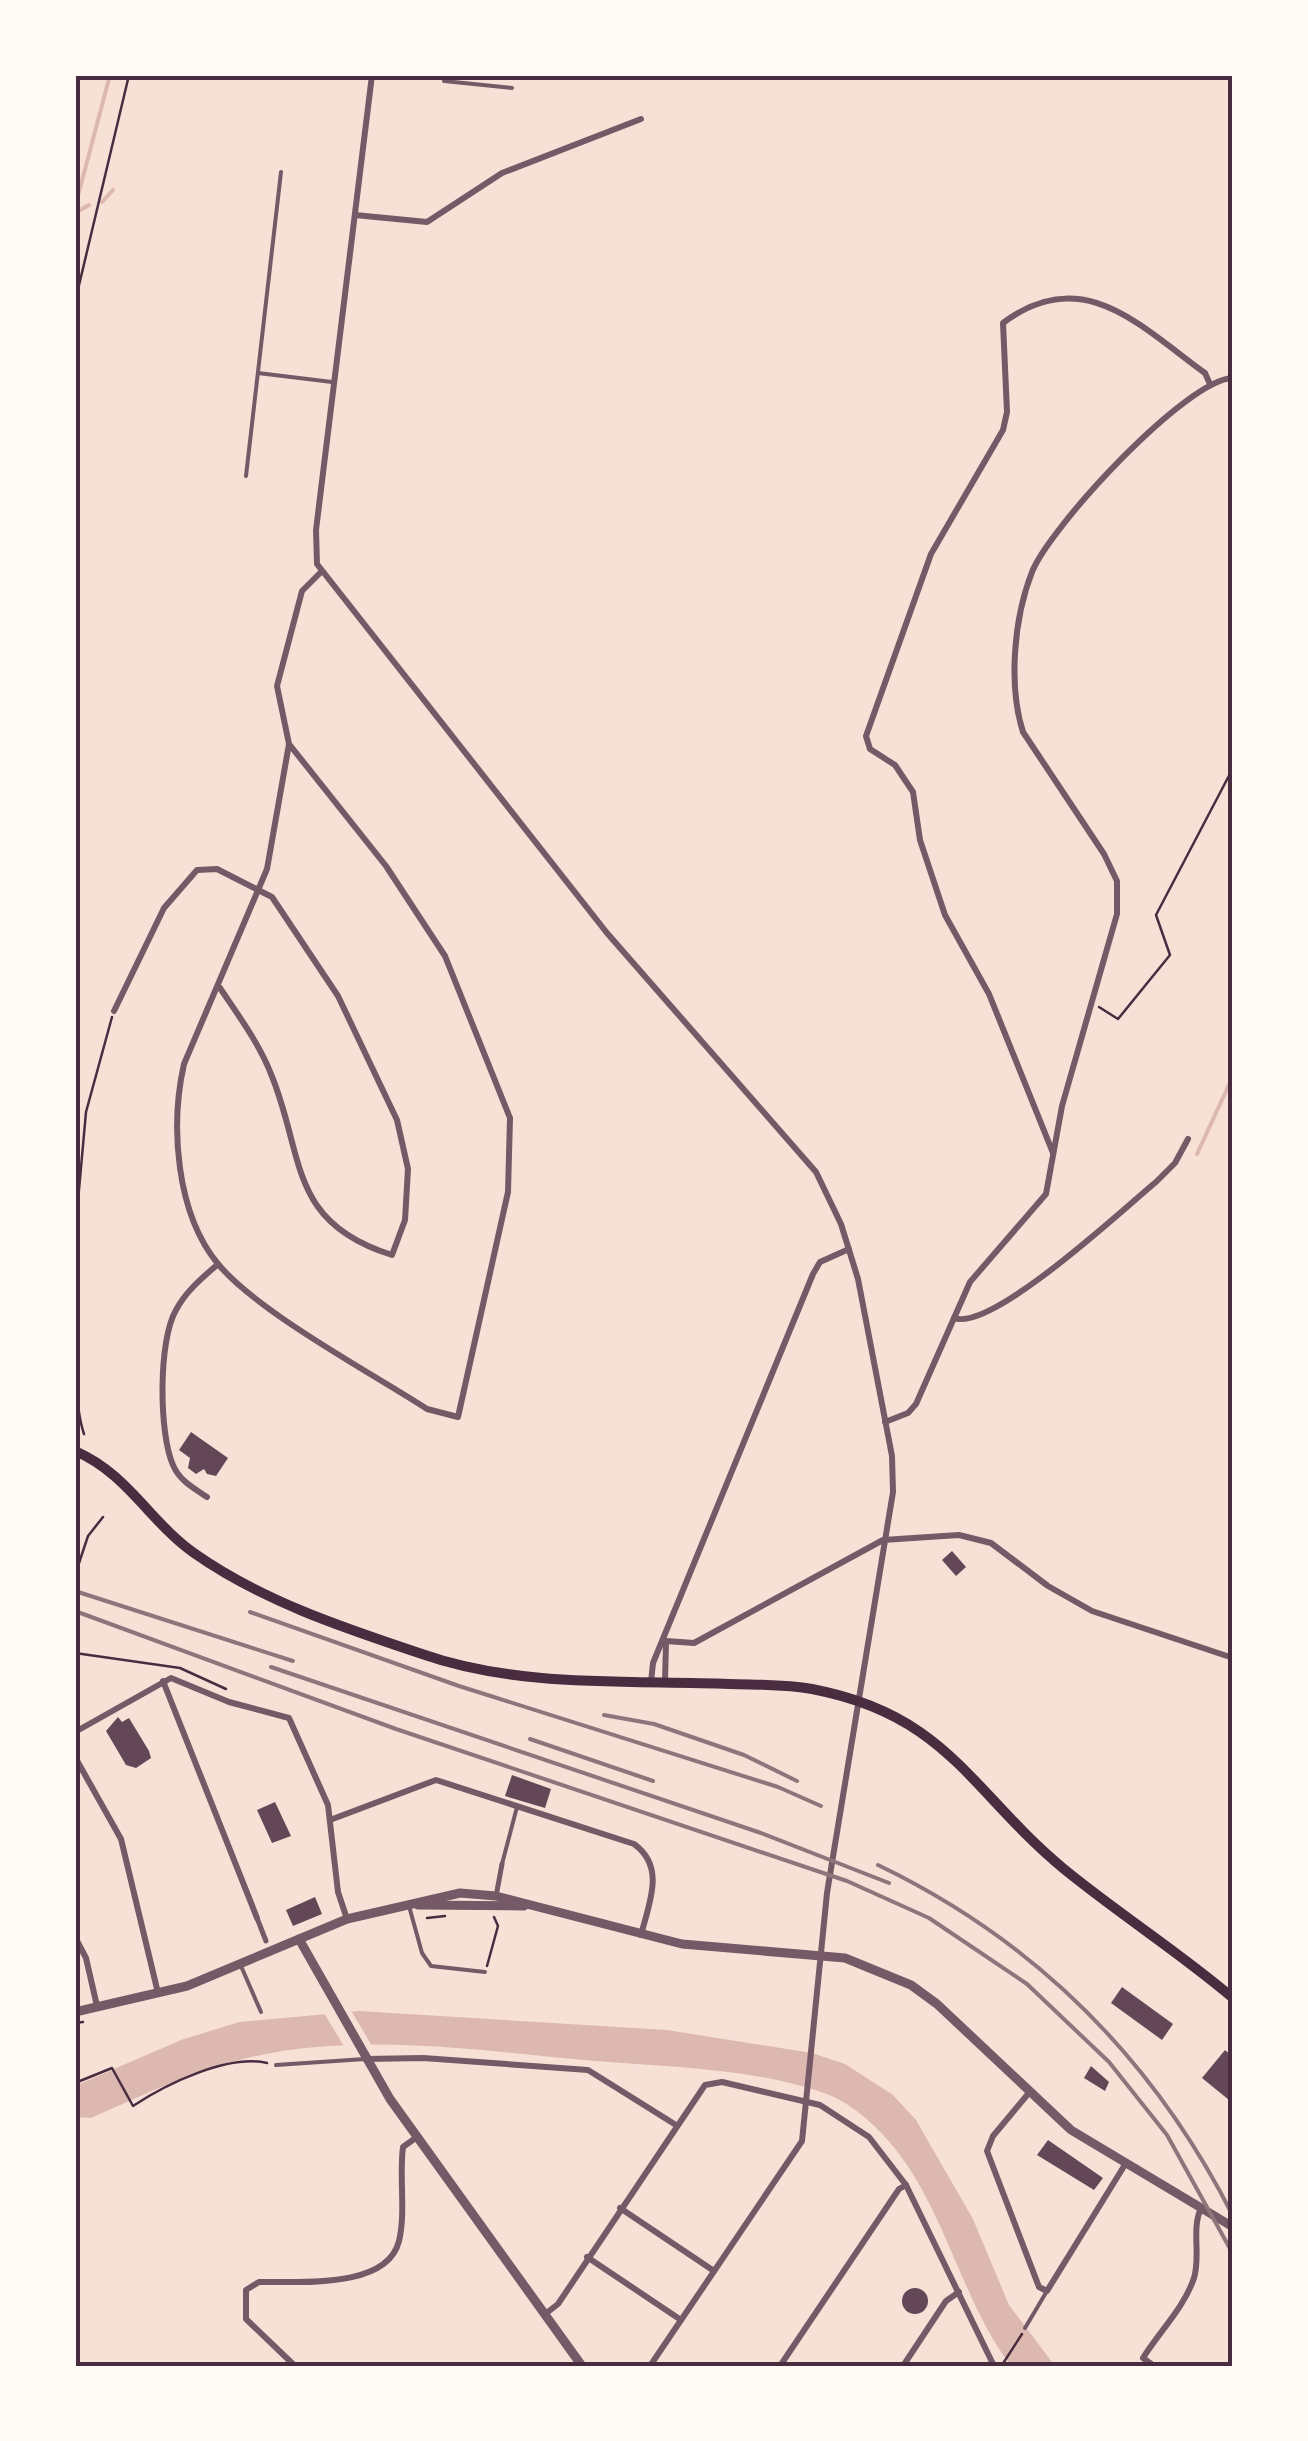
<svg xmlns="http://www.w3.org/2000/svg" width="1308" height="2441" font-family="'Archivo Narrow',sans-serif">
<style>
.water{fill:#dcb8b0}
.pier{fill:#f7e1d7}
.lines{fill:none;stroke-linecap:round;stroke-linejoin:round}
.stream{stroke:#dcb8b0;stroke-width:4}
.building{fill:#644757}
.path{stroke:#4a2c40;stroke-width:2.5}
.service{stroke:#755966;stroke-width:4}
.pedestrian{stroke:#755966;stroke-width:5}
.minor{stroke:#755966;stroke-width:6}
.tertiary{stroke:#755966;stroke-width:9}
.secondary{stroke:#4a2c40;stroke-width:10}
.rail{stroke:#8f747c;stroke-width:4}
.neatline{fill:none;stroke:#4a2c40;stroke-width:4}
</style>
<rect width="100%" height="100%" fill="#f7e1d7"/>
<path class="water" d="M359 2011 667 2030 812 2053 845 2064 893 2095 916 2120 973 2219 1009 2305 1055 2366H1011C955 2292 943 2189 872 2124 857 2110 840 2098 821 2092 750 2068 669 2067 595 2061 482 2051 360 2031 247 2058 193 2070 142 2096 91 2118L75 2117V2086L181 2040 239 2022Z"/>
<path class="pier" d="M352 2012 372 2046 345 2048 324 2013Z"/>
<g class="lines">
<g class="stream">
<path d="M102 202 113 190"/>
<path d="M75 207 110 75"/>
<path d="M75 213 89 205"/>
<path d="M1197 1154 1233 1076"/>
<path d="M1231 1841 1233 1840"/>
</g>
</g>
<g class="building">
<path d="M191 1432 228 1458 216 1476 207 1474 204 1469 196 1474 188 1468 190 1458 179 1450Z"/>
<path d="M952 1551 966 1567 956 1576 942 1560Z"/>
<path d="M118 1717 122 1722 129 1718 149 1751 151 1758 136 1768 126 1765 106 1731Z"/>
<path d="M512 1775 551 1789 545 1808 505 1796Z"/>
<path d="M275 1802 291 1836 272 1843 257 1810Z"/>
<path d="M315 1897 322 1914 293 1926 286 1910Z"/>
<path d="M1122 1987 1173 2024 1162 2040 1111 2003Z"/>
<path d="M1225 2050 1233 2057 1229 2100 1202 2078Z"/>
<path d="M1091 2066 1109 2082 1105 2091 1084 2078Z"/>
<path d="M1048 2140 1103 2178 1094 2190 1037 2155Z"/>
<circle cx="915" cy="2301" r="13"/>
</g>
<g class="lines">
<g class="path">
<path d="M75 302 129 75"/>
<path d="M1099 1007 1118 1019 1170 955 1156 915 1233 768"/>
<path d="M75 1234 86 1112 112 1017"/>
<path d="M75 1235C81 1292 68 1386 84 1434"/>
<path d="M75 1575 88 1536 103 1517"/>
<path d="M75 1653 180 1668 226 1689"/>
<path d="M427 1918 445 1916"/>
<path d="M487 1966 498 1926 494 1917"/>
<path d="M75 2023 83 2022"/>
<path d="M75 2083 112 2068 133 2106C166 2084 228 2054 267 2063"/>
<path d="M1002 2365 1022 2334"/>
</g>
<g class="service">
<path d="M444 81 512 88"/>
<path d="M258 373 332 382"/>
<path d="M246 476 281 172"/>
<path d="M502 1864 517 1807"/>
<path d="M409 1906 422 1953 431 1966 485 1972"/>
<path d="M241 1966 261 2012"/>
<path d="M276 2065 365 2059"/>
<path d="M1025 2328 1047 2291"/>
</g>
<g class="pedestrian">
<path d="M497 1891 502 1864"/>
<path d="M257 1918 266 1941"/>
</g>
<g class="minor">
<path d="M372 75 316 530 317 564 607 933 816 1172 841 1224 858 1279 892 1456 893 1492 827 1893 802 2141 650 2366"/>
<path d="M355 215 427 222 502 173 641 119"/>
<path d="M289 744 386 866 445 956 510 1118 508 1192 458 1417 427 1409C370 1372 259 1313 218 1264 176 1213 170 1126 184 1064L267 869 289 744 277 686 302 591 321 572"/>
<path d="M114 1011 164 908 197 870 217 869 272 897 338 996 397 1120 408 1169 405 1220 392 1255C287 1222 305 1156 271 1074 259 1043 238 1015 220 988"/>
<path d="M1053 1153 989 994 945 915 920 840 913 792 895 765 870 749 866 736 931 554 1003 430 1007 412 1003 323C1083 263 1140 326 1205 373L1209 382"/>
<path d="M954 1318C992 1332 1123 1209 1156 1182L1175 1163 1188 1139"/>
<path d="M885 1422 908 1413 916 1404 970 1282 1046 1194 1062 1106 1117 914V881L1104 854 1023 732C1008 685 1014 618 1032 572 1049 528 1186 379 1233 378"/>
<path d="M207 1497C193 1488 179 1480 173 1465 159 1434 158 1341 176 1310 186 1291 202 1278 218 1264"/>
<path d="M666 1641 694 1643 883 1540 959 1535 991 1543 1048 1586 1092 1611 1233 1658"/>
<path d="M163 1681 257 1918"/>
<path d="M651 1682 653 1663 813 1274 820 1262 849 1249"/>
<path d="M665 1682 666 1642"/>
<path d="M75 1732 171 1678 229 1702 289 1718 328 1805 338 1892 347 1919"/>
<path d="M75 1757 121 1839 158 1993"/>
<path d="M330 1820 436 1780 634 1844C666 1867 649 1903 641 1935"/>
<path d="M75 1937 86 1958 97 2006"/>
<path d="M365 2059 423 2058 588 2070 676 2125"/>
<path d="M1028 2094 993 2136 987 2151 1039 2287 1047 2291 1126 2163"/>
<path d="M620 2208 714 2271"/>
<path d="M587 2257 681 2320"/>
<path d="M544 2315 558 2304 705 2085 722 2082 820 2105 869 2137 906 2185 994 2366"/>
<path d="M295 2366 246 2319V2290L259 2282C297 2281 387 2290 399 2241 406 2212 399 2177 403 2147L417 2137"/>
<path d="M780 2366 899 2189 906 2185"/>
<path d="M903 2366 946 2301 959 2292"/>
<path d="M1154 2366 1143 2358C1159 2332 1184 2308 1194 2278 1201 2255 1191 2230 1201 2208"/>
</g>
<g class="tertiary">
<path d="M418 1905 524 1906"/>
<path d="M299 1939 390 2099 582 2366"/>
<path d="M75 2012 187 1986 347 1919 460 1893 496 1896 682 1944 845 1958 911 1985 937 2004 1071 2130 1233 2227"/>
</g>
<path class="secondary" d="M75 1451C127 1473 150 1522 194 1553 262 1601 344 1628 422 1654 519 1688 628 1680 729 1684 758 1685 784 1684 812 1689 948 1715 970 1791 1064 1869 1119 1914 1179 1952 1233 1998"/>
<g class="rail">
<path d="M75 1591 293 1661"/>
<path d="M75 1611 396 1729 847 1881 929 1918 1027 1984 1109 2062 1167 2135 1233 2254"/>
<path d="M250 1612 459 1686 778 1787 821 1806"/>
<path d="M271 1667 761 1833 889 1883"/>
<path d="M604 1715 654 1724 744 1755 797 1781"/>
<path d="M530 1739 653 1781"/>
<path d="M878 1865C1036 1941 1154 2060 1233 2216"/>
</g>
</g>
<rect width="1308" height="2441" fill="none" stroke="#fffaf5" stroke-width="155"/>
<rect x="78" y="78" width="1152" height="2286" class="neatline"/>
</svg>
